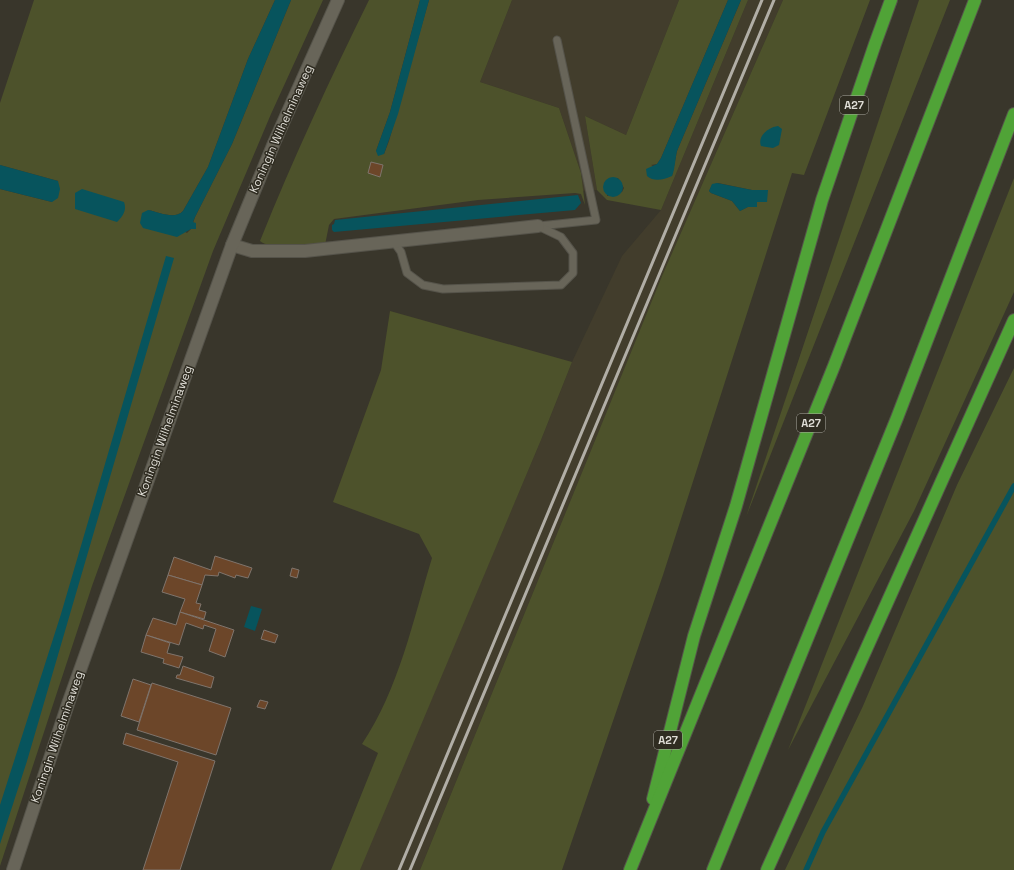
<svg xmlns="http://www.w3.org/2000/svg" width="1014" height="870" font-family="'Space Grotesk',sans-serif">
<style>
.built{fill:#423d2c}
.green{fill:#4d522b;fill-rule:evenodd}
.water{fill:#07545d}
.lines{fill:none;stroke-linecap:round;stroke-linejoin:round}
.stream{stroke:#07545d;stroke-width:5.5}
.building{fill:#6c4629;stroke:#7f746c}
.service-casing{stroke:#55534a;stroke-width:9}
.minor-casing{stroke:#55534a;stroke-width:14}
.secondary-casing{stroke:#55534a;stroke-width:14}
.motorway-casing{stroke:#55534a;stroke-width:14}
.service{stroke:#686559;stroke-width:7}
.minor{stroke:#686559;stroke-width:12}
.secondary{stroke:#686559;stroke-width:12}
.motorway{stroke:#50a337;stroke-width:12}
.rail{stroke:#b1aea6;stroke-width:3}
.labels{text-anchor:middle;stroke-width:3;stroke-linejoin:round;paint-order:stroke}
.shield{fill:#2f2c21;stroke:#aaa8a0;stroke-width:1}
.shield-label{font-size:11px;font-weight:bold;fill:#dfddd6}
.street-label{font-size:12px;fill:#dfddd6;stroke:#2f2c21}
</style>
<rect width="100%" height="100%" fill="#39362b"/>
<g class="built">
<path d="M512 0H679L626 135 585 116 597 190 583 191 581 173 559 108 480 82Z"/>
<path d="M748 0H783L662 276 420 870H359L541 440 572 362 622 256 661 210Z"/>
</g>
<g class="green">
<path d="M34 0H275L248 59 208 167 183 211C175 220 158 212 148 210L187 233 191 229 195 217 232 144 291 0H323L271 114 213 251 92 586 0 866V189L52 202 58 181 0 165V103Z"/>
<path d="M369 0H420L390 112 376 151 384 154 389 141 429 0H512L480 82 559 108 581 173 585 205 581 194 575 193 478 200 334 219 329 225 325 245C310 245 270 250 260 241 293 159 330 79 369 0Z"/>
<path d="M679 0H728L661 158 657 164 651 165 672 176 677 151 736 12 741 0H748L661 210 607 200 597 190 585 116 626 135ZM618 178 624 188 622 192 607 196 610 179Z"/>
<path d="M783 0H870L804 175 792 173 663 575 562 870H420L662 276ZM718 183 752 190H768L757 202 740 211 732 201 711 193 709 191 712 185Z"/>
<path d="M919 0H950L746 517Z"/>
<path d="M1014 178V292L914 511 788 750Z"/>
<path d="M390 311 572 362 541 440 360 870H331L378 753 362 744C399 689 413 620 432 558L419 534 333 502 381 370Z"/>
<path d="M1014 368V870H785L863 706 957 485Z"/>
</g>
<g class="water">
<path d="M275 0H291L232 144 195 217 193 222 196 223V229H191L177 237 143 228 140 223 142 213 148 210C158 212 175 220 183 211L208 167 248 59Z"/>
<path d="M420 0H429L398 114 384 154 378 156 376 151 390 112Z"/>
<path d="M728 0H741L677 151C675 160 675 169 672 176 663 180 654 182 647 176L646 169 657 164 661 158Z"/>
<path d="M778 126 782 129 779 145 773 148 761 146C757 136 769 127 778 126Z"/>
<path d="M0 165 58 181 60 189 58 198 52 202 0 189Z"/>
<circle cx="613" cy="187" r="10"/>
<path d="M717 183 752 190H768L767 202H757V207H748L740 211 732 201 711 193 709 191 712 184Z"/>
<path d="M82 189 124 202C127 210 123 216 117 222L75 209V193Z"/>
<path d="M578 195 581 203 575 210 334 232 332 230V225L334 224 335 220Z"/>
<path d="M166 256 174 258 27 761 0 844V805L61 614Z"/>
<path d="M251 606 262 609 255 631 244 627Z"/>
</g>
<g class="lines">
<path class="stream" d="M806 870 823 832 1014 486"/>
</g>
<g class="building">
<path d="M371 162 383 165 380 177 368 173Z"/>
<path d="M215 556 252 568 248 578 236 575 235 578 219 572 218 576 205 575 202 585 168 575 174 557 211 570Z"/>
<path d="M292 568 299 570 297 578 290 576Z"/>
<path d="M168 575 202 585 196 603 201 604 199 610 206 612 204 619 180 612 185 599 162 592Z"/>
<path d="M180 612 234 630 225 657 209 651 216 629 204 625 203 629 186 623 179 645 146 635 153 618 176 625Z"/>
<path d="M264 630 278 635 275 643 261 639Z"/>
<path d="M146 635 170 643 167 653 183 657 179 668 163 663 164 659 141 652Z"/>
<path d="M183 666 214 677 211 688 176 678 177 675H180Z"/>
<path d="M133 679 151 685 139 722 121 716Z"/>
<path d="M152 683 231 708 216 755 137 730Z"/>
<path d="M260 700 268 702 265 709 257 707Z"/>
<path d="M126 733 215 761 180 870H143L178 762 123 744Z"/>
</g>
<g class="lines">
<defs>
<g id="service">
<path d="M539 226 596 220 557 40"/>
<path d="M394 242 401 252 407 273 423 285 443 289 561 285 573 273V253L561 237 538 226"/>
</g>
<path id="minor" d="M232 245 252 251H305L538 226"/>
<path id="secondary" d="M13 870 69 701 232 245 274 143 338 0"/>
<g id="motorway">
<path d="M653 799 694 636 736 506 822 200 875 44 891 0"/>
<path d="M630 870 834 366 975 0"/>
<path d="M713 870 897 418 1014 114"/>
<path d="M767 870 1014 320"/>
</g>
</defs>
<use href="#service" class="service-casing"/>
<use href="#minor" class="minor-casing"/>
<use href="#secondary" class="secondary-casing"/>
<use href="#motorway" class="motorway-casing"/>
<use href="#service" class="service"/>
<use href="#minor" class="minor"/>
<use href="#secondary" class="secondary"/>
<use href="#motorway" class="motorway"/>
<g class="rail">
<path d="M399 870 762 0"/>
<path d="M410 870 774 0"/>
</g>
</g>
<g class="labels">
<g class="shield">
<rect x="840" y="96" width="28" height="18" rx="3"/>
<rect x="797" y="414" width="28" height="18" rx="3"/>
<rect x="654" y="731" width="28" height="18" rx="3"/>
</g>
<g class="shield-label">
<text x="854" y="109">A27</text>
<text x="811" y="427">A27</text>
<text x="668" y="744">A27</text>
</g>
<g class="street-label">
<text transform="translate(281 129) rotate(-66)" y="4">Koningin Wilhelminaweg</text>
<text transform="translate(165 431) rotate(-70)" y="4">Koningin Wilhelminaweg</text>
<text transform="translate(57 737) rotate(-71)" y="4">Koningin Wilhelminaweg</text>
</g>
</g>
</svg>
